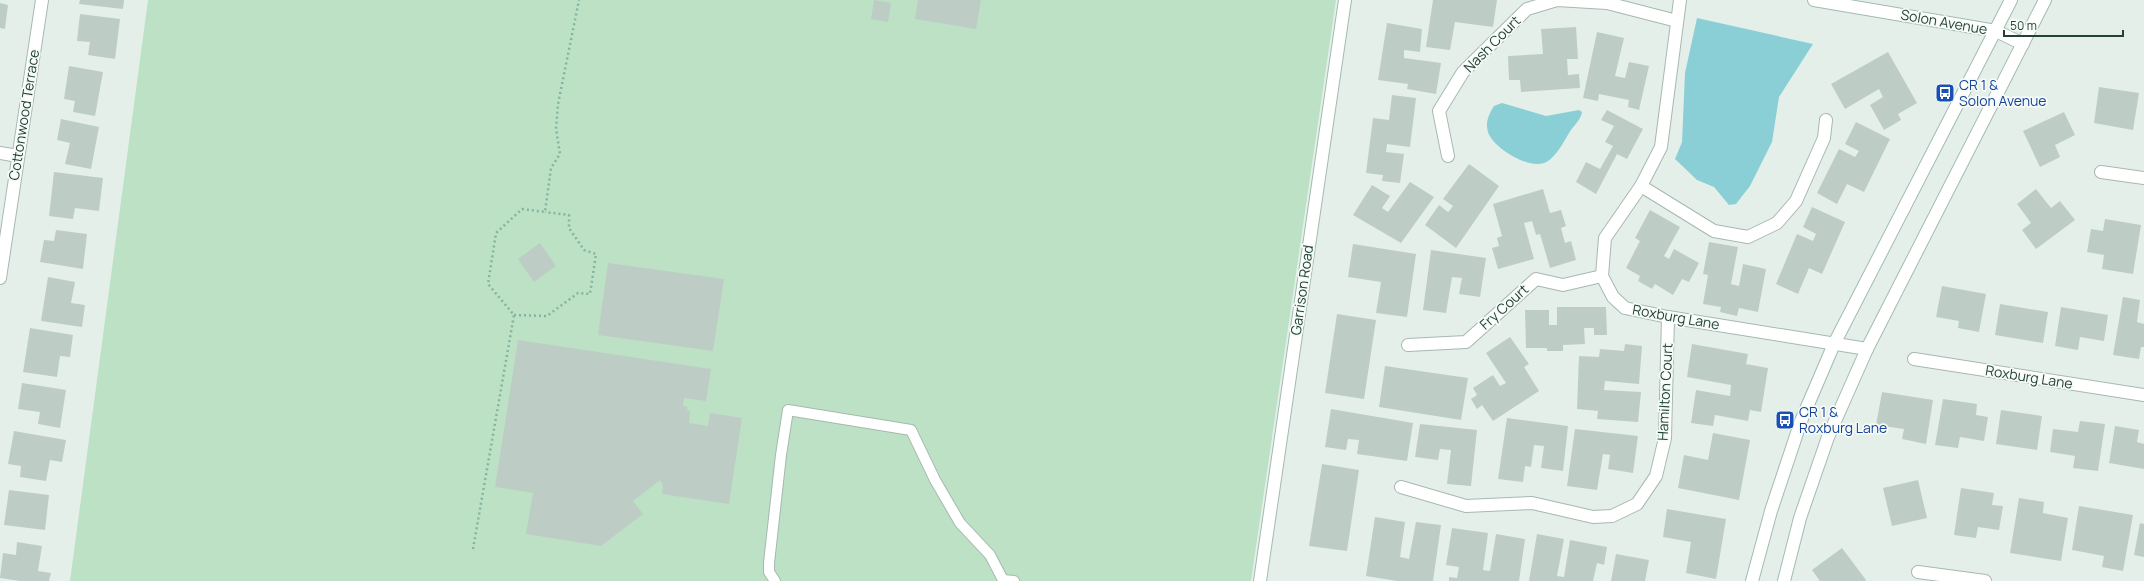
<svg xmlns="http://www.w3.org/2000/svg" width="2144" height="581" font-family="Manrope,sans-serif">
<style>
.green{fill:#bde1c4}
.water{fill:#8acfd6}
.building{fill:#bdcdc5}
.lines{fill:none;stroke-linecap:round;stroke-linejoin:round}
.lane-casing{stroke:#a7b8b1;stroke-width:12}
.street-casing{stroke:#a7b8b1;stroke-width:14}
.secondary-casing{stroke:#a2bbb1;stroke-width:14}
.path{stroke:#83b4a2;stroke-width:2.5;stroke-dasharray:2 3;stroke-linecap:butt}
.lane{stroke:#fff;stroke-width:10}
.street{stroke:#fff;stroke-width:12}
.secondary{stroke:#fff;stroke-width:12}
.labels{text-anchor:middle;stroke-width:3.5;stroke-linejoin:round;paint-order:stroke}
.street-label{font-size:14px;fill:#224238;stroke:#f6fbf8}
.transit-label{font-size:14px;fill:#164399;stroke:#f6fbf8;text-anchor:start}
</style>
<rect width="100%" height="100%" fill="#e5efea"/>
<path class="green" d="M148 0H1336L1251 581H70Z"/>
<g class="water">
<path d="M1697 18 1813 44 1779 97 1772 142 1750 186 1736 204 1729 205 1714 187 1697 180 1675 159 1682 142 1685 73Z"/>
<path d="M1502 103 1546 116 1579 110 1582 112C1581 120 1573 126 1569 133 1564 142 1554 160 1544 163 1528 169 1493 148 1488 132 1485 122 1489 114 1494 106Z"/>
</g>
<g class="building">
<path d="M80 0H124L123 9 79 4Z"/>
<path d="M874 0 891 3 888 22 871 19Z"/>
<path d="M918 0H981L976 29 915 19Z"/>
<path d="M1433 0H1497L1493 27 1455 22 1450 50 1426 47Z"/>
<path d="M0 3 8 5 5 29 0 28Z"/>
<path d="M80 14 120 19 115 59 88 55 90 42 77 41Z"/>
<path d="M1387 23 1422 29 1420 52 1404 50V58L1441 63 1436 94 1407 89 1408 84 1378 80Z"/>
<path d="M1576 27 1578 59H1567L1568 75 1579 74 1580 88 1521 92 1520 80H1509L1508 56 1543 54 1541 29Z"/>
<path d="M1597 32 1624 38 1615 76 1625 78 1629 62 1649 66 1639 110 1628 107 1629 100 1599 94 1598 101 1583 98Z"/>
<path d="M1888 52 1917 103 1898 114 1901 120 1884 130 1870 105 1883 97 1879 89 1845 109 1831 84Z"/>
<path d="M69 66 103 72 95 116 73 112 75 101 64 99Z"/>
<path d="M2099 87 2139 93 2133 130 2094 123Z"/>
<path d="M1392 95 1416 98 1410 147 1387 144 1386 152 1404 154 1400 183 1382 181 1383 175 1366 173 1373 118 1389 120Z"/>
<path d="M1607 110 1643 129 1627 159 1617 154 1596 194 1576 182 1586 162 1600 169 1613 146 1605 142 1614 126 1601 120Z"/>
<path d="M2064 112 2075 135 2055 145 2060 157 2040 167 2023 131Z"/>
<path d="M61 119 99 127 91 169 65 164 70 143 57 140Z"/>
<path d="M1856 122 1890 139 1864 192 1847 184 1837 204 1817 193 1839 149 1855 157 1859 151 1845 144Z"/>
<path d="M1469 164 1499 186 1456 248 1425 225 1439 205 1448 212 1450 210 1453 206 1443 199Z"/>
<path d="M54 172 103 178 99 211 75 208 73 219 49 216Z"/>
<path d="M1410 182 1434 197 1401 243 1353 215 1372 185 1390 196 1382 208 1388 212Z"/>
<path d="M1543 189 1550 213 1561 210 1566 226 1561 228 1565 243 1571 241 1576 260 1550 268 1540 234 1536 235 1532 221 1524 223 1534 259 1498 269 1492 248 1499 246 1497 238 1502 236 1493 204Z"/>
<path d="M2036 189 2051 208 2060 201 2075 220 2036 249 2022 230 2031 223 2017 204Z"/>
<path d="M1812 207 1845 222 1822 274 1809 268 1798 294 1776 284 1797 234 1813 241 1816 234 1803 227Z"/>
<path d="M1650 210 1680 227 1664 256 1669 259 1674 249 1699 263 1689 282 1682 279 1673 295 1655 284 1652 289 1638 281 1640 276 1626 268 1640 241 1635 238Z"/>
<path d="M2105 219 2141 225 2133 274 2102 269 2104 255 2087 252 2091 229 2103 231Z"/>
<path d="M56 230 87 234 83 269 40 262 44 240 54 241Z"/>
<path d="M1709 242 1738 247 1731 284 1739 286 1743 264 1766 269 1758 312 1739 308 1737 316 1720 312 1721 307 1703 304 1708 275 1703 274Z"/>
<path d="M540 243 556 266 534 282 518 259Z"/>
<path d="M1353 244 1416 254 1407 317 1376 313 1381 282 1348 277Z"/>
<path d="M1431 250 1486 258 1480 297 1459 294 1462 278 1452 277 1446 313 1423 310Z"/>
<path d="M608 263 724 279 713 351 598 335Z"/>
<path d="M48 277 75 282 71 303 85 305 82 327 41 321Z"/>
<path d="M1942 286 1986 294 1979 332 1958 328 1959 321 1936 317Z"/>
<path d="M2123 297 2140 300 2137 322 2144 324V347H2141L2139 359 2113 355Z"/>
<path d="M2000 304 2048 312 2043 343 1995 335Z"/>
<path d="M1557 307H1606L1607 335H1594V328H1584L1585 344 1563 345V351H1547V348H1526L1525 310H1549V325H1557Z"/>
<path d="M2061 307 2108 315 2104 341 2080 337 2078 350 2055 346Z"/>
<path d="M1337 314 1376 320 1364 399 1325 393Z"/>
<path d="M30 328 73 335 70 357 60 356 57 377 23 372Z"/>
<path d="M1510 337 1529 364 1524 367 1539 391 1493 421 1482 405 1477 409 1471 399 1477 395 1473 388 1493 375 1500 386 1506 383 1486 353Z"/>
<path d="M518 340 711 369 706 401 684 398 683 406 688 407 687 411H690L689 423 708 426 710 413 742 418 729 504 662 494 663 486 660 480 633 501 643 514 601 546 526 534 533 493 495 487Z"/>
<path d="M1625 344 1642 346 1639 384 1605 381 1604 390 1641 392 1638 422 1597 419 1598 411 1577 409 1579 356 1599 357 1600 349 1624 351Z"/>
<path d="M1692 344 1748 354 1746 364 1768 368 1761 412 1750 410 1748 421 1715 415 1713 426 1691 423 1696 390 1730 396 1731 385 1687 377Z"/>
<path d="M1385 366 1468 378 1461 420 1379 407Z"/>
<path d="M22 383 66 390 60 428 38 424 40 412 18 409Z"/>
<path d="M1882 392 1933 400 1926 444 1902 439 1904 429 1876 425Z"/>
<path d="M1943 399 1977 404 1976 415 1988 417 1984 441 1960 437 1958 448 1935 445Z"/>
<path d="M1331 409 1413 423 1407 461 1357 454 1359 440 1348 439 1346 450 1325 447Z"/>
<path d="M2001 410 2042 416 2037 450 1996 444Z"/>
<path d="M1507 418 1568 426 1563 471 1541 468 1544 446 1534 445 1531 467 1525 466 1523 482 1498 479Z"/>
<path d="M2080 421 2105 424 2098 471 2073 468 2075 456 2050 452 2053 429 2078 432Z"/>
<path d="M1420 424 1477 430 1471 486 1447 484 1451 450 1440 449 1438 460 1415 457Z"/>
<path d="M2115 426 2139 430 2137 442 2144 444V469L2109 463Z"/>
<path d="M1575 429 1638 436 1633 473 1608 469 1610 455 1603 454 1597 490 1567 486Z"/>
<path d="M14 431 66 440 62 462 50 460 46 481 20 477 21 466 8 464Z"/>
<path d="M1713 433 1750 440 1739 500 1678 488 1684 455 1708 460Z"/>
<path d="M1322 464 1359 470 1347 551 1309 546Z"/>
<path d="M1918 480 1927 518 1892 526 1883 488Z"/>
<path d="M1961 488 1994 493 1992 505 2003 506 1999 530 1978 527 1976 538 1954 535Z"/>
<path d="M9 490 49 495 45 530 4 525Z"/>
<path d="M2019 498 2044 502 2043 513 2068 518 2061 561 2010 553Z"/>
<path d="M2079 506 2133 515 2123 571 2102 567 2104 556 2072 550Z"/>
<path d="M1667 509 1726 519 1716 579 1686 573 1691 542 1663 537Z"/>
<path d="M1375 517 1405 522 1400 557 1409 559 1416 522 1441 525 1433 581H1397L1366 576Z"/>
<path d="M2140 523 2144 524V557L2134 555Z"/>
<path d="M1452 528 1488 533 1483 570 1490 571 1496 534 1525 539 1519 581H1449V577L1457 578 1459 567 1446 565Z"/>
<path d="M1537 534 1564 539 1557 576 1564 577 1570 540 1607 547 1604 565 1597 563 1593 581H1529Z"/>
<path d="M17 542 42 546 38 571 51 573 49 581H20L0 578 3 553 16 555Z"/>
<path d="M1842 548 1866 580 1865 581H1820L1812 570Z"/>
<path d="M1616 554 1649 560 1645 581H1611Z"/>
</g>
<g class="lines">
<defs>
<path id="lane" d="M775 581 769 572V563L781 455 788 410 911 430 935 480 960 523 990 555 1003 580 1014 581"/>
<g id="street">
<path d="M1680 0 1661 147 1641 186 1605 238 1602 276 1613 297 1625 308 1668 317 1867 349"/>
<path d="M0 153 18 156"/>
<path d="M1448 156 1439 111 1463 72 1527 9 1557 0 1607 3 1677 21"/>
<path d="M2101 172 2144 178"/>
<path d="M1641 186 1714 231 1748 237 1777 223 1796 201 1824 138 1826 120"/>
<path d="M0 278 42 0"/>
<path d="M1408 345 1466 342 1536 279 1563 285 1602 276"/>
<path d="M1914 359 2144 395"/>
<path d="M1401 487 1466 506 1532 503 1593 517 1612 516 1637 504 1656 476 1665 438 1668 317"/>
<path d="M1918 572 1985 581"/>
</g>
<g id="secondary">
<path d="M1814 0 1996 31 2023 44"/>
<path d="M1260 581 1345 0"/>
<path d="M1752 581 1771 511 1801 421 1834 344 2011 0"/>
<path d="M1784 581 1800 518 1828 437 1867 349 2045 0"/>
</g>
</defs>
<use href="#lane" class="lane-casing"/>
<use href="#street" class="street-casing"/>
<use href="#secondary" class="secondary-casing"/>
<g class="path">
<path d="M514 315 547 316 578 293 590 294 596 254 584 250 569 228V215L545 212"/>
<path d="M473 549 514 315 488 284 496 233 522 209 545 212 551 168 560 154 556 129 558 104 579 0"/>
</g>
<use href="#lane" class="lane"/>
<use href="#street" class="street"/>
<use href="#secondary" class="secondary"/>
</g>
<defs>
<symbol id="bus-square" viewBox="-11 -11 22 22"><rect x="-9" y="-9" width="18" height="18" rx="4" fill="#1a4fb4" stroke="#f6fbf8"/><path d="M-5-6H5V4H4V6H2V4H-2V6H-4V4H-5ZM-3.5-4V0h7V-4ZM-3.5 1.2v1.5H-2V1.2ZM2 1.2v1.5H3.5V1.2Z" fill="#fff"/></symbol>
</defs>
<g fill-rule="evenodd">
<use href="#bus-square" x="1934" y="82" width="22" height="22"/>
<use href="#bus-square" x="1774" y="409" width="22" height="22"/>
</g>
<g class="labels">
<g class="street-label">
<text transform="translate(1944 22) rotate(10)" y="5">Solon Avenue</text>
<text transform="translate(1492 44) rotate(-45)" y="5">Nash Court</text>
<text transform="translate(24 115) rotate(-81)" y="5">Cottonwood Terrace</text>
<text transform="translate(1302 290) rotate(-82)" y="5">Garrison Road</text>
<text transform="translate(1504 307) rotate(-42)" y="5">Fry Court</text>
<text transform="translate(1676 317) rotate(10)" y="5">Roxburg Lane</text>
<text transform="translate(2029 377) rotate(9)" y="5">Roxburg Lane</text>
<text transform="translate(1665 392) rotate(-87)" y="5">Hamilton Court</text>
</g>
<g class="transit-label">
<text x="1959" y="90">CR 1 &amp;<tspan x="1959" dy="16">Solon Avenue</tspan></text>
<text x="1799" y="417">CR 1 &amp;<tspan x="1799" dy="16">Roxburg Lane</tspan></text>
</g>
</g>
<path d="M2004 30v6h119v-6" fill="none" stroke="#224238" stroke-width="2"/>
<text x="2010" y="30" font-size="12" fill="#224238" stroke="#f6fbf8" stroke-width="3" paint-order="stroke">50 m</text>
</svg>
